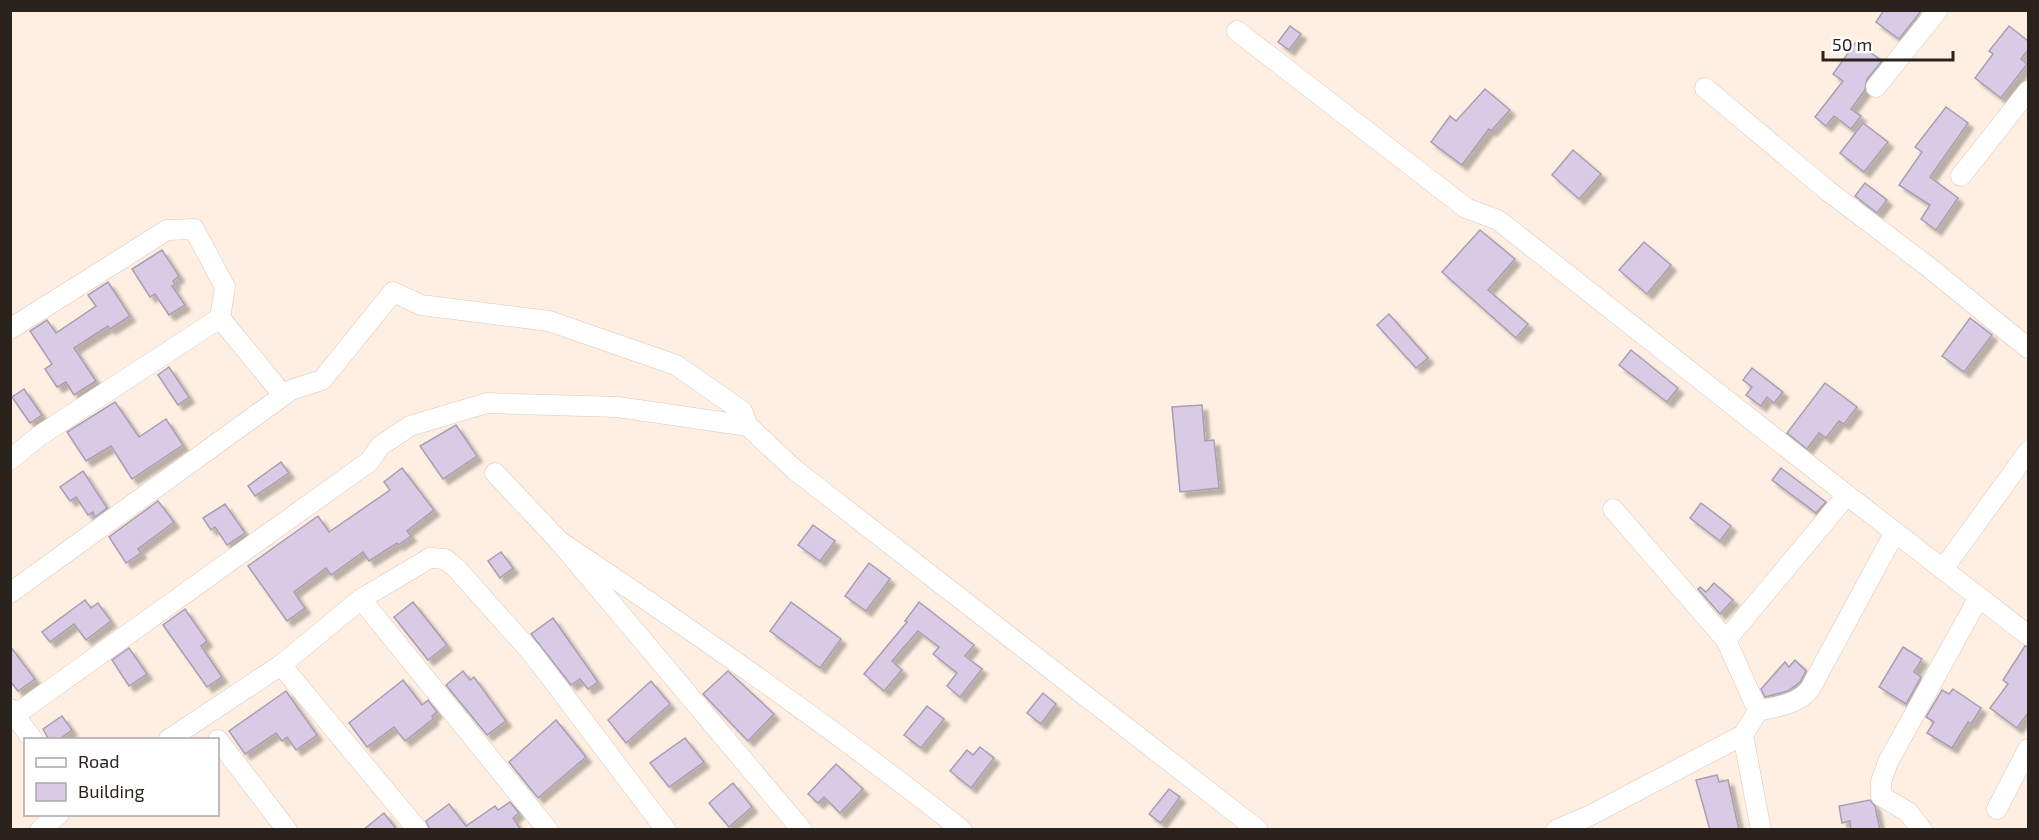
<svg xmlns="http://www.w3.org/2000/svg" width="2039" height="840" font-family="'Exo 2',sans-serif">
<style>
.building{fill:#d9cae5;stroke:#a99eb1;stroke-width:1.5;filter:url(#shadow)}
.lines{fill:none;stroke-linecap:round;stroke-linejoin:round}
.minor-casing{stroke:#d9c7b7;stroke-width:21}
.minor{stroke:#fff;stroke-width:20}
</style>
<defs>
<filter id="shadow"><feDropShadow dx="5.5" dy="5.5" stdDeviation="1.5" flood-color="#0004"/></filter>
</defs>
<rect width="100%" height="100%" fill="#feefe2"/>
<g class="building">
<path d="M1884 10H1922L1899 39 1876 22Z"/>
<path d="M1290 26 1301 34 1289 50 1278 42Z"/>
<path d="M2009 26 2028 41V50L2021 59 2027 64 2001 98 1975 78 1993 54 1989 51Z"/>
<path d="M1856 42 1882 61 1867 79 1865 90 1851 109 1861 116 1851 129 1834 116 1826 126 1815 117 1843 81 1833 74Z"/>
<path d="M1485 89 1510 110 1491 131 1489 129 1462 165 1431 142 1450 116 1456 121Z"/>
<path d="M1946 107 1968 123 1930 177 1958 198 1936 230 1921 219 1930 205 1899 185 1922 152 1915 147Z"/>
<path d="M1863 123 1888 142 1864 172 1840 153Z"/>
<path d="M1573 150 1601 174 1579 199 1552 175Z"/>
<path d="M1865 183 1887 200 1877 213 1855 196Z"/>
<path d="M1480 230 1515 259 1488 290 1528 324 1516 338 1442 272Z"/>
<path d="M1644 242 1671 265 1647 294 1619 270Z"/>
<path d="M162 250 179 276 173 281 175 284 172 286 185 305 169 315 155 294 150 297 132 269Z"/>
<path d="M108 282 130 316 110 329 108 326 74 348 96 381 74 395 66 382 57 387 45 369 52 364 30 331 47 320 56 333 96 306 88 295Z"/>
<path d="M1389 314 1428 358 1416 368 1377 325Z"/>
<path d="M1970 318 1992 335 1964 372 1942 356Z"/>
<path d="M1631 350 1678 388 1667 402 1619 365Z"/>
<path d="M169 367 189 397 178 405 158 375Z"/>
<path d="M1752 368 1783 392 1774 403 1767 397 1761 406 1746 395 1752 387 1743 380Z"/>
<path d="M1825 383 1857 407 1844 424 1839 421 1826 438 1819 433 1807 449 1787 433Z"/>
<path d="M24 389 42 415 30 423 12 397Z"/>
<path d="M115 402 139 437 166 419 183 445 132 479 111 446 86 461 67 432Z"/>
<path d="M1202 405 1205 441 1214 440 1219 488 1180 492 1172 407Z"/>
<path d="M456 425 477 456 443 479 420 446Z"/>
<path d="M281 462 289 473 255 496 248 486Z"/>
<path d="M402 468 434 510 407 531 411 536 398 545 397 543 369 561 363 552 331 575 326 568 294 592 305 608 287 621 248 566 318 516 329 532 390 490 384 482Z"/>
<path d="M1781 468 1826 502 1816 513 1772 480Z"/>
<path d="M83 471 107 508 95 517 93 512 88 515 76 497 70 501 60 487Z"/>
<path d="M158 501 174 522 138 549 141 553 126 563 109 537Z"/>
<path d="M1701 503 1731 526 1720 541 1690 518Z"/>
<path d="M225 504 245 533 227 545 215 527 211 530 203 518Z"/>
<path d="M813 525 835 541 820 561 798 545Z"/>
<path d="M501 552 513 568 500 578 488 561Z"/>
<path d="M869 563 890 579 866 611 845 596Z"/>
<path d="M1714 583 1733 600 1720 614 1698 589 1700 587 1706 592Z"/>
<path d="M85 600 91 608 98 603 111 621 86 640 74 624 50 642 42 632Z"/>
<path d="M413 602 447 645 428 660 394 617Z"/>
<path d="M791 602 841 639 820 668 770 631Z"/>
<path d="M919 602 974 645 965 656 982 669 960 697 947 686 957 673 933 654 939 647 918 631 892 661 902 670 884 691 864 674 907 622 905 621Z"/>
<path d="M185 609 207 641 201 646 222 677 207 687 163 625Z"/>
<path d="M553 618 598 682 588 689 580 679 571 685 531 634Z"/>
<path d="M10 646 35 679 18 691 10 681Z"/>
<path d="M2025 646 2028 647V713L2017 728 1990 708 2008 684 2003 680Z"/>
<path d="M1903 647 1922 659 1914 672 1921 677 1906 704 1879 687Z"/>
<path d="M129 648 147 674 129 686 112 660Z"/>
<path d="M1795 660 1806 671 1800 682 1788 691 1765 697 1761 689 1785 662 1789 667Z"/>
<path d="M463 671 470 680 474 677 506 721 487 735 446 685Z"/>
<path d="M728 671 774 714 748 741 703 694Z"/>
<path d="M403 680 422 705 428 700 437 712 432 716 433 719 405 741 394 727 367 747 349 723Z"/>
<path d="M651 681 670 704 626 743 608 720Z"/>
<path d="M1953 689 1981 708 1971 724 1968 722 1952 748 1927 733 1934 722 1926 717 1942 690 1949 694Z"/>
<path d="M286 691 317 735 296 750 287 737 282 741 276 733 245 754 229 731Z"/>
<path d="M1043 693 1056 704 1041 724 1027 713Z"/>
<path d="M927 706 944 719 921 748 904 735Z"/>
<path d="M62 716 72 730 58 740H49L43 729Z"/>
<path d="M556 720 586 757 538 798 509 762Z"/>
<path d="M685 738 704 762 669 787 650 763Z"/>
<path d="M980 747 994 758 971 788 950 771 967 750 973 755Z"/>
<path d="M836 764 863 789 840 813 824 797 818 803 808 794Z"/>
<path d="M1717 775 1719 782 1728 780 1739 830H1710L1696 780Z"/>
<path d="M733 783 752 807 729 827 709 803Z"/>
<path d="M1169 789 1180 797 1161 823 1149 814Z"/>
<path d="M1870 800 1875 806 1880 830H1851L1850 821 1842 823 1839 806Z"/>
<path d="M510 802 519 813 513 818 521 830H430L426 821 449 804 466 826 495 806 498 810Z"/>
<path d="M384 813 397 830H363Z"/>
</g>
<g class="lines">
<defs>
<g id="minor">
<path d="M1237 31 1466 208 1498 220 1847 495 2028 635"/>
<path d="M1876 87 1938 10"/>
<path d="M1705 88 1828 191 1926 265 2028 348"/>
<path d="M1961 176 2028 91"/>
<path d="M10 329 167 230 194 229 225 287 220 318 283 395"/>
<path d="M10 460 39 436 220 318"/>
<path d="M495 473 559 541 802 830"/>
<path d="M1613 509 1726 640"/>
<path d="M559 541C697 633 832 727 962 830"/>
<path d="M1943 569 2028 452"/>
<path d="M10 593 291 390 322 380 393 292 421 305 549 321 676 365 742 411 748 426"/>
<path d="M361 599 548 830"/>
<path d="M281 665 418 830"/>
<path d="M10 709 33 740"/>
<path d="M1758 711C1777 706 1797 705 1810 689L1895 532"/>
<path d="M15 715 370 461 380 446 410 426 487 403 618 407 748 426 795 470 1258 830"/>
<path d="M168 740 281 665 361 599 430 558 445 559 456 568 532 653 666 830"/>
<path d="M218 740 287 830"/>
<path d="M1997 809 2028 749"/>
<path d="M40 830 59 814"/>
<path d="M1556 830 1589 816 1743 735"/>
<path d="M1761 830 1743 735 1758 711 1726 640 1847 495"/>
<path d="M1922 830 1908 812 1881 796V782L1888 762 1979 597"/>
</g>
</defs>
<use href="#minor" class="minor-casing"/>
<use href="#minor" class="minor"/>
</g>
<rect width="2039" height="840" fill="none" stroke="#2a231d" stroke-width="24"/>
<rect x="24" y="738" width="195" height="78" fill="#ffffff" stroke="#aaa7a5" stroke-width="1.5"/>
<rect x="36" y="758" width="30" height="9" fill="#ffffff" stroke="#aaa7a5" stroke-width="1.5"/>
<text x="78" y="768" font-size="18" fill="#2a231d">Road</text>
<rect x="36" y="783" width="30" height="18" fill="#d9cae5" stroke="#aaa7a5" stroke-width="1.5"/>
<text x="78" y="798" font-size="18" fill="#2a231d">Building</text>
<path d="M1823 51v9h130v-9" fill="none" stroke="#2a231d" stroke-width="3"/>
<text x="1832" y="51" font-size="18" fill="#2a231d" stroke="#ffffff" stroke-width="4.5" paint-order="stroke">50 m</text>
</svg>
